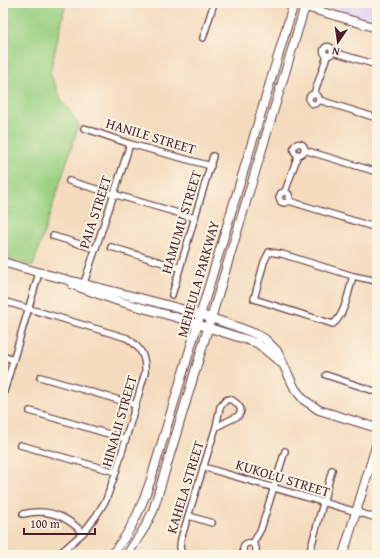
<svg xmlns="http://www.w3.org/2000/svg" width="380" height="558" font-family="'Gentium Book Plus',serif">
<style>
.built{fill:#e1d4f3}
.green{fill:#9bd183;stroke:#727857}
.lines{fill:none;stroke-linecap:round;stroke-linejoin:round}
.street-casing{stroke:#643b41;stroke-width:8}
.secondary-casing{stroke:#643b41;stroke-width:10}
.street{stroke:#fff;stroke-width:5.5}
.secondary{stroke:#fff;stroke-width:8}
.labels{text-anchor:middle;stroke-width:4;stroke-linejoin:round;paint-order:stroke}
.street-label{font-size:14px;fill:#4a1f2b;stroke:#fcf5e5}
</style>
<rect width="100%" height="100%" fill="#fcf5e5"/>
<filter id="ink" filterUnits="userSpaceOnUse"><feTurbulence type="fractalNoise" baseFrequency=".025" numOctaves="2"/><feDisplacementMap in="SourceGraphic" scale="8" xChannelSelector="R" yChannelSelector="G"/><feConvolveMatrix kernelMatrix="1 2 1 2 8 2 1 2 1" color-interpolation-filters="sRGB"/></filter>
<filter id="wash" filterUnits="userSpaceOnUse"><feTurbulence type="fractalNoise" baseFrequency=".012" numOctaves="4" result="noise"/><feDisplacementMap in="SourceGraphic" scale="16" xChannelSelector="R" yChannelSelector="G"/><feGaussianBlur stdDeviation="0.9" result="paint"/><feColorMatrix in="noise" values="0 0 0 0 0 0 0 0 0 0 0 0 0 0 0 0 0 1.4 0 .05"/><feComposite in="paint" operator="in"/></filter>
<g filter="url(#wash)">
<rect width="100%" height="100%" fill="#f4dbbd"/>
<path class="built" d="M315 3H377V21L316 4Z"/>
<path class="green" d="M3 3H58L65 7 50 73 62 101 79 124 33 266 3 257Z"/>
</g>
<g filter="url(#ink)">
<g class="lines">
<defs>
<g id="street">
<path d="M203 38 214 3"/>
<circle cx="328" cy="51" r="4.5"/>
<path d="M333 52 377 65"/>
<path d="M314 94 327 56"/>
<circle cx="314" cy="99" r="5"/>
<path d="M319 100 377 118"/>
<path d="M84 128 130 144 211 166"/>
<circle cx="299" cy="149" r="5.5"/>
<path d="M304 150 377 172"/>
<path d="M69 181 195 218"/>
<path d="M285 192C289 193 291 197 289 201L285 203 281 202 279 197 281 193 285 192 298 155"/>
<path d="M289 201 377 228"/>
<path d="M53 236 96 249"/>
<path d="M111 247 180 268"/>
<path d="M269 252 282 254 353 276C349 290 345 315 333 324L254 299 264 262Z"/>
<path d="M353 276 377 281"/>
<path d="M83 286 114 194 130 144"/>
<path d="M172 295 213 156"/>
<path d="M3 301 127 338C141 348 146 356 145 373L116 472 106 500 96 516 83 533 58 555"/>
<path d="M3 356 13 360"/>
<path d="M326 375 377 392"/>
<path d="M40 377 136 405"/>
<path d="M3 395 39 273"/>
<path d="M30 411 126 439"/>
<path d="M20 445 116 472"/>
<path d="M203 467 377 518"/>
<path d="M23 514C47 508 66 515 83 533"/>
<path d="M189 516 212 523"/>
<path d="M253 543 261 529 285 451"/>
<path d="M182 555 180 547 181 539 216 427 220 407 226 400 230 399C237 403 245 409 238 416L216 427"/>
<path d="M245 555C238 545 251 537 256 548V553L254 555"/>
<path d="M309 555 332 470"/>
</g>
<g id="secondary">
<path d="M299 5 377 28"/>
<path d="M3 262C87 288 175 302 256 334L265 339 277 351 295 389 304 400 319 410 377 428"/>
<path d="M73 285 118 301 175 317 257 343 281 363"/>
<path d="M111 555C131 533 142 506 151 479L294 3"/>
<path d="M127 555 145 527 153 511 306 3"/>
<path d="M343 555 377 443"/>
</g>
</defs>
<use href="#street" class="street-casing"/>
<use href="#secondary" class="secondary-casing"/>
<use href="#street" class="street"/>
<use href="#secondary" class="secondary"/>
</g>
</g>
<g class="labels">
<g class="street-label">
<text transform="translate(151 136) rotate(17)" y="5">HANILE STREET</text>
<text transform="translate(95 212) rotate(-72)" y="5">PAIA STREET</text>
<text transform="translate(181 222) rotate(-73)" y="5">HAMUMU STREET</text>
<text transform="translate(198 279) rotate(-74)" y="5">MEHEULA PARKWAY</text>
<text transform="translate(119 421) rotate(-74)" y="5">HINALII STREET</text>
<text transform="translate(283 478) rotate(17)" y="5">KUKOLU STREET</text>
<text transform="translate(185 487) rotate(-73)" y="5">KAHELA STREET</text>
</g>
</g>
<rect width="380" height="558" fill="none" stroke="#fcf5e5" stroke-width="16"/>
<g transform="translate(338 42) rotate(193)" stroke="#fcf5e5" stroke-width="3" paint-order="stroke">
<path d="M0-3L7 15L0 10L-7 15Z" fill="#4a1f2b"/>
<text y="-6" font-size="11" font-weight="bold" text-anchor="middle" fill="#4a1f2b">N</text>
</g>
<path d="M24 528v6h71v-6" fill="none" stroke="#4a1f2b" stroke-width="2"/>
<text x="30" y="528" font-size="12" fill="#4a1f2b" stroke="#fcf5e5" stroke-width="3" paint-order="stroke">100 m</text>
</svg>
